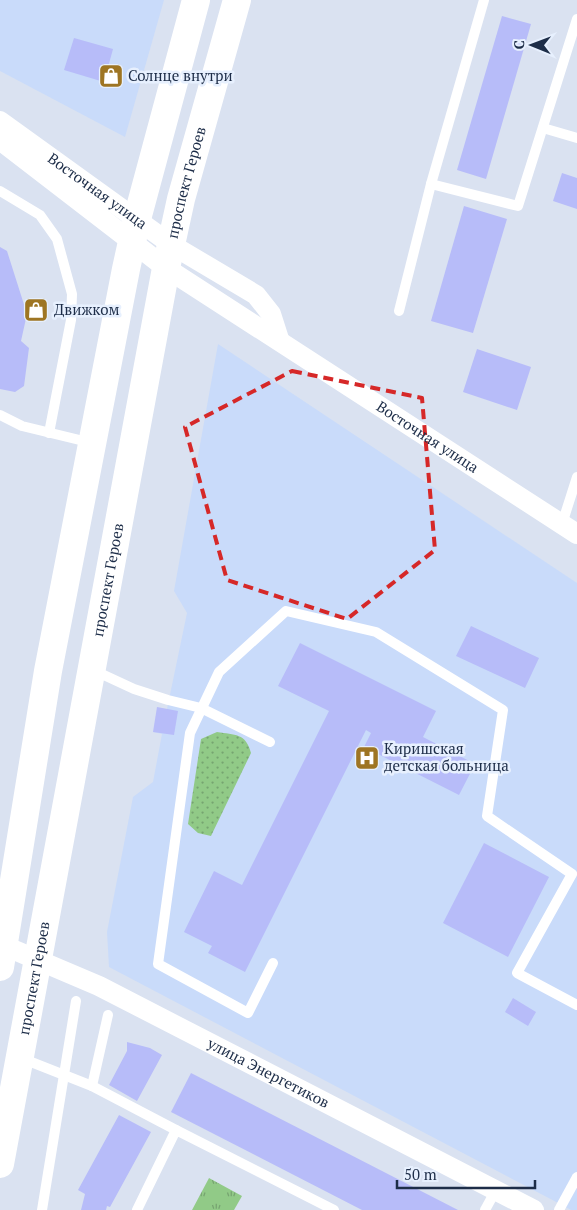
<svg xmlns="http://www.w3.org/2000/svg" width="577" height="1210" font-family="'PT Serif',serif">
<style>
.built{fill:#c9dbfa}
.grass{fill:url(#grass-dots)}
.park{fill:url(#park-tufts)}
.building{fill:#b7bcf9}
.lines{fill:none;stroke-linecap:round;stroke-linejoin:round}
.lane{stroke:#fff;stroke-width:10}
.street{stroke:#fff;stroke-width:20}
.secondary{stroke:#fff;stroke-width:28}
.marked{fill:none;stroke:#d62828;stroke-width:4;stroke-dasharray:10 6;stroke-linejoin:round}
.labels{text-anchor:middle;stroke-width:5;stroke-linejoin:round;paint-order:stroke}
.poi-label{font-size:15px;fill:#1d2d48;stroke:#e7f0fe;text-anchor:start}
.street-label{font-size:15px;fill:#1d2d48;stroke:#e7f0fe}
</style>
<defs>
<pattern id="grass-dots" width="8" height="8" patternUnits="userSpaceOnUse" patternTransform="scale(1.25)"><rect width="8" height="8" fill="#91ca87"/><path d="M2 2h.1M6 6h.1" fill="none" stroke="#76a470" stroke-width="1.8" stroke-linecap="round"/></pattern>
<pattern id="park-tufts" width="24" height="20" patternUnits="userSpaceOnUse" patternTransform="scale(1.25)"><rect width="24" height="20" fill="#91ca87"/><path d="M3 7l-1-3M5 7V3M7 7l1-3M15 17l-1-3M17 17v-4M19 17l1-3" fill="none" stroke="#76a470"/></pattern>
</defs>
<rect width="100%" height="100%" fill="#dae2f1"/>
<g class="built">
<path d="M0 0H164L125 137 0 71Z"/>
<path d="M218 344 577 583V1210H571L562 1205 109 967 107 932 133 797 153 782 162 734 153 732 167 709 187 613 174 591Z"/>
</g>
<path class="grass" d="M217 732C235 735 246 733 251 753L211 836 198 833 188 824 201 739Z"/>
<path class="park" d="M209 1178 242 1196 234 1210H192Z"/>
<g class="building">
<path d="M502 16 531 24 486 179 457 170Z"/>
<path d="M74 38 113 49 104 82 64 70Z"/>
<path d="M562 173 577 178V209L553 201Z"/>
<path d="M464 206 507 219 473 333 431 321Z"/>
<path d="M0 247 7 251 27 314 21 341 29 348 24 386 15 392 0 389Z"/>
<path d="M477 349 531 367 517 410 463 392Z"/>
<path d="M471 626 539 658 525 688 456 656Z"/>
<path d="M300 643 436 711 423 737 475 764 459 795 364 747 371 733 366 730 245 972 208 953 212 946 184 932 214 871 242 885 329 711 278 686Z"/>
<path d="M157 707 178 711 174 735 153 732Z"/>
<path d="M484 843 549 877 508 957 443 923Z"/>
<path d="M513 998 536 1012 528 1026 505 1012Z"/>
<path d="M127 1042 150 1048 162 1055 137 1101 109 1085 127 1051Z"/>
<path d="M191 1073 458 1210H362L171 1112Z"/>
<path d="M119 1115 151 1132 110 1207 107 1206 106 1210H81L85 1194 78 1190Z"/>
</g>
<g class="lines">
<g class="lane">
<path d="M543 128 577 138"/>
<path d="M431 184 518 206 577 19"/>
<path d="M0 191 40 215 57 239 72 294 71 320 49 433"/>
<path d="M399 311 431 184 484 0"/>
<path d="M0 415 22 426 92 443"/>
<path d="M562 524 577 477"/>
<path d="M93 670 134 689 168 700 201 708 270 742"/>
<path d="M273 963 248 1013 158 964 190 733 219 672 286 611 376 632 503 710 487 816 572 874 517 973 577 1005"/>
<path d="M21 1058 92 1086 176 1130"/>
<path d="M92 1086 108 1015"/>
<path d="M42 1210 76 1001"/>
<path d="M137 1210 176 1130 334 1210"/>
<path d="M485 1210 496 1190"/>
<path d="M559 1210 577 1177"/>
</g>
<g class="street">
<path id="s1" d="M0 121 172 245 256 295 271 314 279 339"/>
<path id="s2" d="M0 140 166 268 577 534"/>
<path id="s3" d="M0 944 99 986 534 1210"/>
</g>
<g class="secondary">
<path d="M0 967 48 671 126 269 137 219 196 0"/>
<path id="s4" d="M0 1164 166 268 181 199 237 0"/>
</g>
</g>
<path class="marked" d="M292 371 422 398 435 550 347 619 227 580 185 427Z"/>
<defs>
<symbol id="shop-square" viewBox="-11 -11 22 22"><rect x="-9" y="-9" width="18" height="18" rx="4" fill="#9e7523" stroke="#e7f0fe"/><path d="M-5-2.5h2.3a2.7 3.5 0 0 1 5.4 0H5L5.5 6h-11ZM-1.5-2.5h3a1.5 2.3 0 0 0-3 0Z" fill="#fff"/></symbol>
<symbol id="hospital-square" viewBox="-11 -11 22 22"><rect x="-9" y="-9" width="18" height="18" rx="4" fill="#9e7523" stroke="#e7f0fe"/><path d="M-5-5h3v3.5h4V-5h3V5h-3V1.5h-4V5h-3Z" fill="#fff"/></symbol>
</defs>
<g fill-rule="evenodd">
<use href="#shop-square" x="97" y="62" width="28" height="28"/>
<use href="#shop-square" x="22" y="296" width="28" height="28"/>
<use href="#hospital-square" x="353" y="744" width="28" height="28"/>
</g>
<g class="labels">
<g class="poi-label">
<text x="128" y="81">Солнце внутри</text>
<text x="54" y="315">Движком</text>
<text x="384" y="754">Киришская<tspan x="384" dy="17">детская больница</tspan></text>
</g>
<g class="street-label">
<text dy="5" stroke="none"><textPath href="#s4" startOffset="999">проспект Героев</textPath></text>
<text dy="5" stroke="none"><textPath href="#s1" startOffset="120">Восточная улица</textPath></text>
<text dy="5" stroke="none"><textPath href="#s2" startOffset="521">Восточная улица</textPath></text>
<text dy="5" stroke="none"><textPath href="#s4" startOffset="594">проспект Героев</textPath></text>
<text dy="5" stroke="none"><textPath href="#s4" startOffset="189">проспект Героев</textPath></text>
<text dy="5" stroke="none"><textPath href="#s3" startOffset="298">улица Энергетиков</textPath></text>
</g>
</g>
<g transform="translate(532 45) rotate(271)" stroke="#e7f0fe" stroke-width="4" paint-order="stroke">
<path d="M0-4L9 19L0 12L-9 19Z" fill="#1d2d48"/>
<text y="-8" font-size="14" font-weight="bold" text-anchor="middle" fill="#1d2d48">С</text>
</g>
<path d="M397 1180v8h138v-8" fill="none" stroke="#1d2d48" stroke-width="2.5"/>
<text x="404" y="1180" font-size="15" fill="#1d2d48" stroke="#e7f0fe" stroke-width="4" paint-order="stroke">50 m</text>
</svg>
